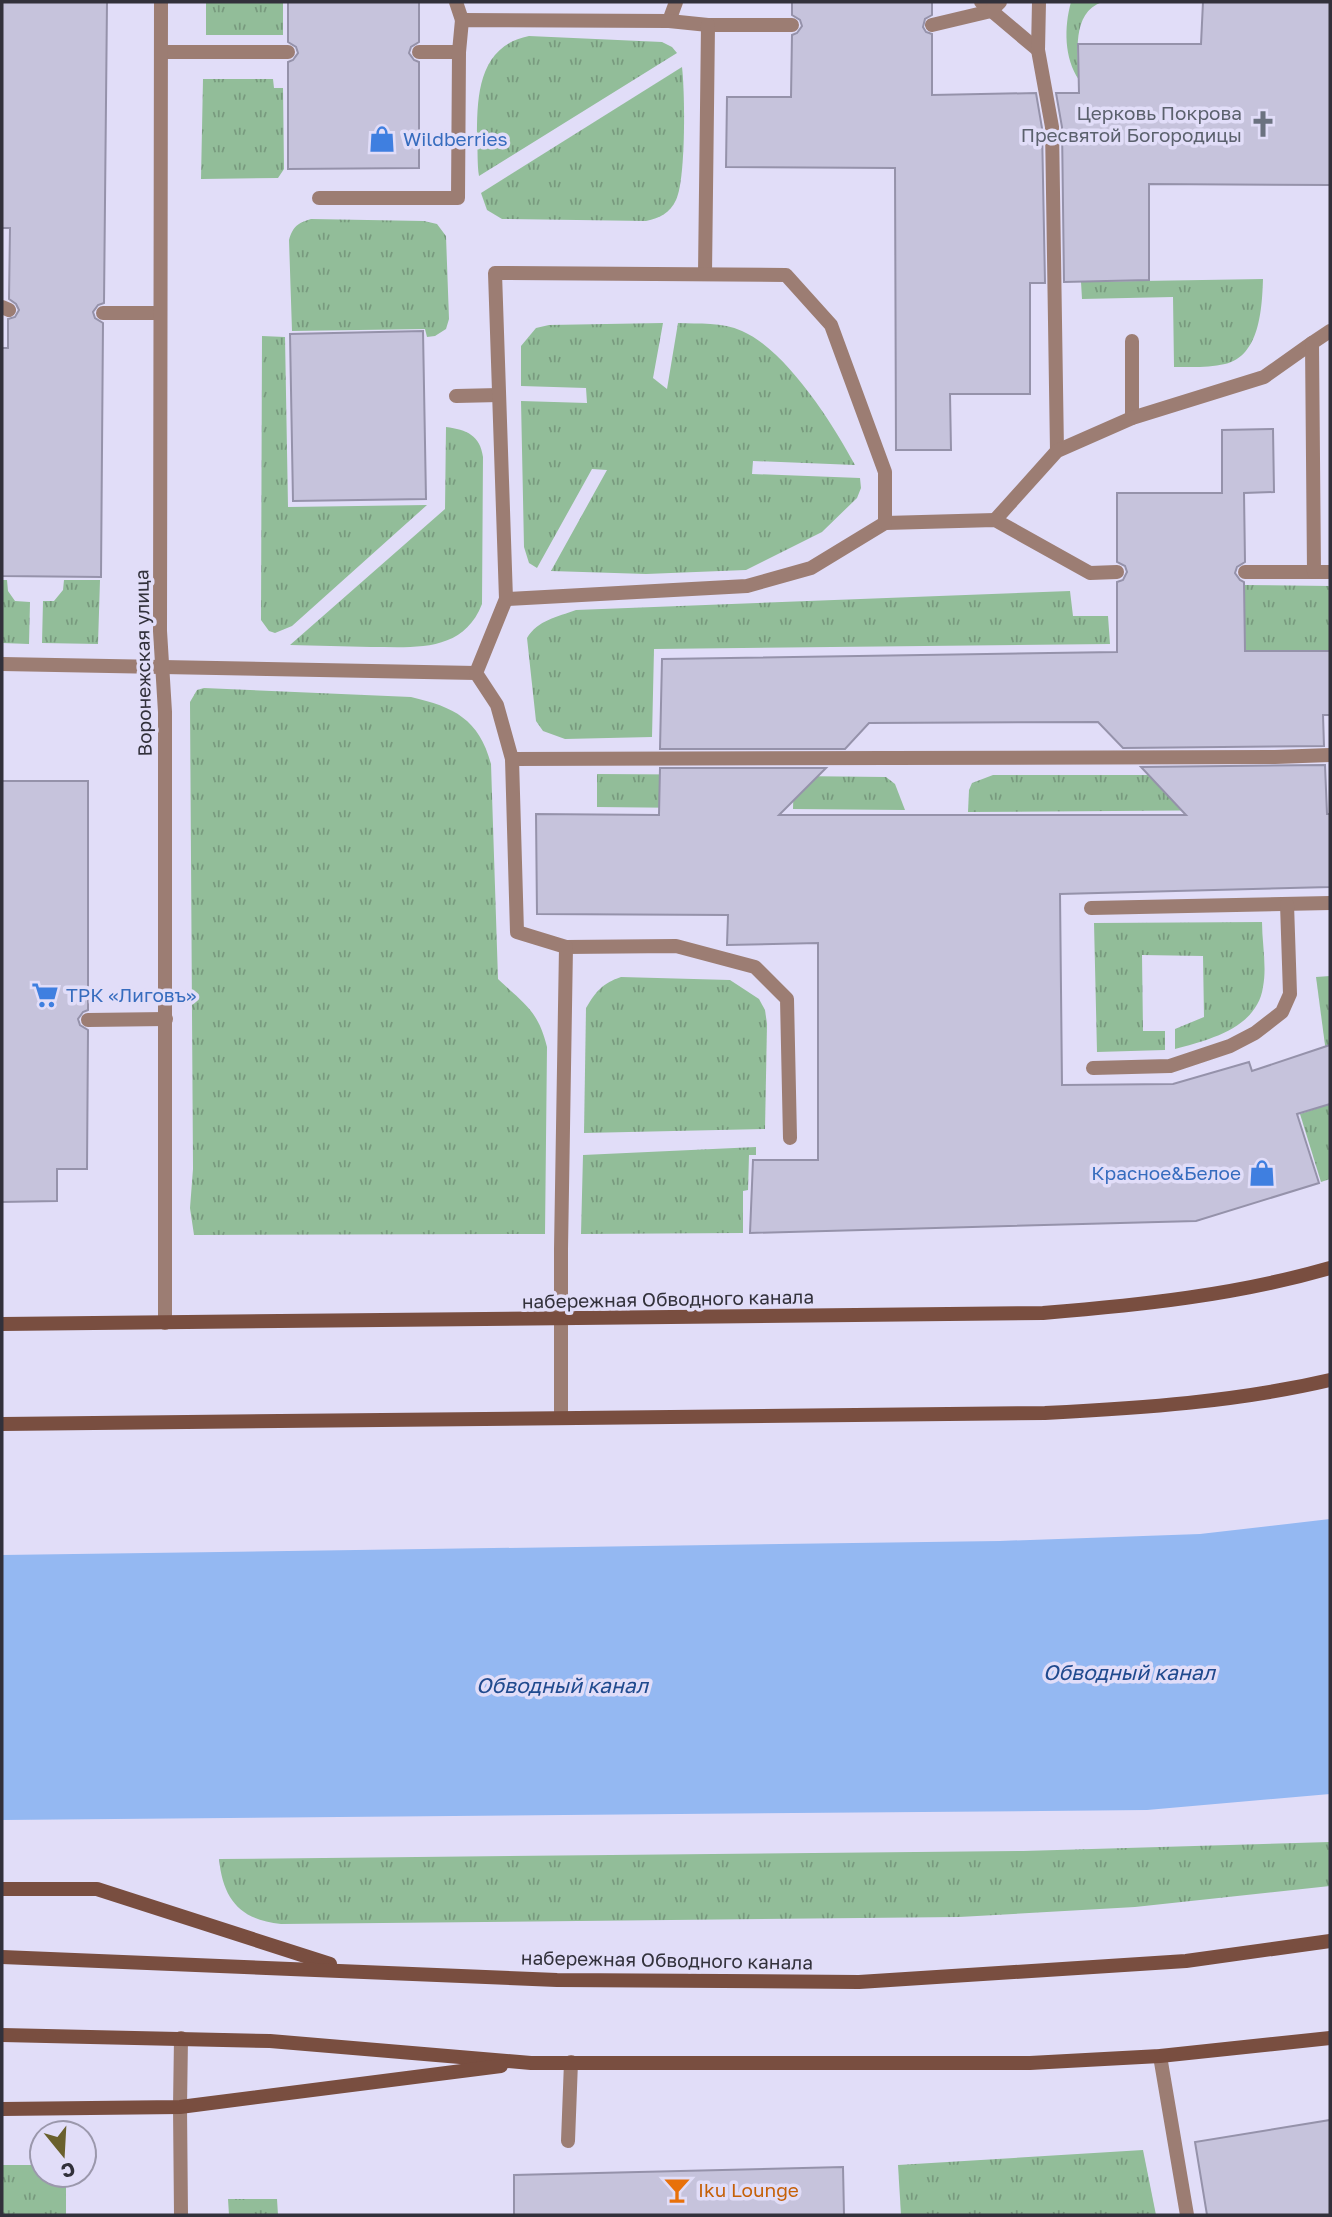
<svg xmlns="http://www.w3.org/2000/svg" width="1332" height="2217" font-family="'Golos Text',sans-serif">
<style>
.grass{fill:url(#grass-tufts)}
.water{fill:#94b8f2}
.building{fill:#c6c3dc;stroke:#9592aa;stroke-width:2}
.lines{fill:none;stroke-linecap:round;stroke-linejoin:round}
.service{stroke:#9c7d73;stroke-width:14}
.minor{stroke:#9c7d73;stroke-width:14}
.secondary{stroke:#794e40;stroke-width:14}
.labels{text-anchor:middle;stroke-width:7;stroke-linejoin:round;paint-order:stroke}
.worship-label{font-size:19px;fill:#5b616d;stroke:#e1ddf8;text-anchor:end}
.shop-label{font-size:19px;fill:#366cbe;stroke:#e1ddf8;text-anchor:start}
.street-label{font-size:19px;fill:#32313b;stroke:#e1ddf8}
.food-label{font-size:19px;fill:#c56008;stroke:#e1ddf8;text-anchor:start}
.water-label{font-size:21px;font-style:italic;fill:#204a8e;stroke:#e1ddf8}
</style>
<defs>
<pattern id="grass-tufts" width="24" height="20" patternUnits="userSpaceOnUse" patternTransform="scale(1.75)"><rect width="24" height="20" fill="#92bd99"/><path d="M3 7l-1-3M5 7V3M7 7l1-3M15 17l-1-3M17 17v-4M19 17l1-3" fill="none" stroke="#789a7e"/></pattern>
</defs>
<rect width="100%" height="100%" fill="#e1ddf8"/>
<g class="grass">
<rect x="206" y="2" width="77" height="33"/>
<path d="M1071 2H1102C1071 13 1078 54 1079 80 1064 58 1064 27 1071 2Z"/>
<path d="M529 36 662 42 672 47 677 53 479 176C477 164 478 150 477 138 477 96 478 46 529 36Z"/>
<path d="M682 67C685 93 686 178 676 200 670 213 660 218 646 221L502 219 487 210 481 193Z"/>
<path d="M203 79H273L274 88H283L284 169 278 178 201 179Z"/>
<path d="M311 219 424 221 437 224 446 236 449 319 446 329 435 336 427 337 425 329 292 331 289 240C293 226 298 223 311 219Z"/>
<path d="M1263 279C1262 308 1260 356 1225 364 1209 368 1191 367 1174 367L1173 297 1082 299 1081 282Z"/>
<path d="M663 323 653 378 667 389 678 323C699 324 722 322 742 331 786 350 833 424 855 465L753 461 752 474 860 478 861 488 857 498 822 532 746 570 646 574 551 571 607 470 592 469 537 568 529 563 524 547 521 401 587 403 586 388 521 386V346L536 328 549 325Z"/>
<path d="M262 336 285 337 288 507 427 505 292 626 275 633 269 631 261 620Z"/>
<path d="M446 427C467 430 480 435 483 457L482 604C463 653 415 647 371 647 344 646 317 646 290 645L445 509Z"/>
<path d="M2 580H7L8 591 15 601 30 602 29 644 2 643Z"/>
<path d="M64 580H100L98 644 42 643 43 601H54L63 590Z"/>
<path d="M1244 585 1330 586V651H1245Z"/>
<path d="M1070 591 1073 616H1108L1110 644 654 649 652 737 565 739 543 731 536 721 527 638C538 620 557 617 576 610Z"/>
<path d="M204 688 411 697C454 707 479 719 491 764L498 979C524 1004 538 1010 547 1047L545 1234 194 1235 190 1208 193 1169 190 702 197 690Z"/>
<path d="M597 774 783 775 782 809 597 807Z"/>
<path d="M993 775H1246V810L968 812 969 790 972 783Z"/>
<path d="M794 776 886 777 895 784 905 810 793 809Z"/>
<path d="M1262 922C1262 943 1267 967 1263 987 1257 1028 1209 1040 1175 1049V1029L1204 1017 1203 956 1142 955 1143 1031H1165V1050L1097 1052 1094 923Z"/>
<path d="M1330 976V1063L1325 1045 1316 977Z"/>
<path d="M621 977 730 980 759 999 765 1010 767 1024 765 1129 584 1133 586 1008C596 991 603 983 621 977Z"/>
<path d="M1330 1104V1179L1321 1182 1300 1114Z"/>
<path d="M756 1147V1155H749L748 1190 743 1191V1233L581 1234 583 1155Z"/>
<path d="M1330 1842V1886L1135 1907 959 1917 281 1924C240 1920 223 1899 219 1859L1023 1851Z"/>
<path d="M1143 2150 1156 2215H901L898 2165Z"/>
<path d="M2 2165H42V2175H66V2215H2Z"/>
<path d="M228 2199H277L278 2215H229Z"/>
</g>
<path class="water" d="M1330 1519V1794L1147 1810 2 1820V1555L1000 1541 1200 1534Z"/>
<g class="building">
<path d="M2 2H107L104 303 98 305 93 312 95 318 103 323 101 577 2 576V348H8V319L15 317 19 310 16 304 9 299 10 228H2Z"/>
<path d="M288 2H419V42L411 47 409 53 414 60 419 62V168L288 169V62L293 60 298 53 296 47 288 42Z"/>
<path d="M792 2H932V15L925 19 923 27 926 32 932 34V95L1036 93 1042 128 1045 283H1030V394H950L951 450H896L895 168 726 167 727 97H791L792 35 797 33 802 26 800 20 792 15Z"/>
<path d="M1203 2H1330V185L1149 184V280L1064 282 1062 127 1056 93H1079L1078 44H1201Z"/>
<path d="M423 331 426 499 293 501 290 334Z"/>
<path d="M1273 429 1274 492 1244 493 1245 562 1237 567 1235 573 1240 580 1244 582 1245 651H1330V715H1323L1324 746 1123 748 1098 722 869 723 845 749H660L662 659 1117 652V582L1123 580 1127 572 1125 566 1117 562V493H1222V430Z"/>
<path d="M1325 765 1327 814H1330V887L1060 894 1062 1085 1173 1084 1249 1062 1252 1071 1330 1045V1104L1297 1114 1319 1183 1196 1221 750 1233 753 1160H818V943L727 945 728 915 537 914 536 814 659 815 660 768H826L779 815H1186L1141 767Z"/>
<path d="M2 781H88V1010L83 1012 78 1019 80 1025 88 1030 87 1169H57V1201L2 1202Z"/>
<path d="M1330 2120V2215H1207L1195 2142Z"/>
<path d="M843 2167 844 2215H514V2175Z"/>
</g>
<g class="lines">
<g class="service">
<path d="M456 2 462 20"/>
<path d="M981 2 1038 50"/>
<path d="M1039 2 1038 50 1052 127 1057 451"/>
<path d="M669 21 676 2"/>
<path d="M932 25 991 11 1000 2"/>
<path d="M161 52H288"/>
<path d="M419 52H459"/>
<path d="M319 198H458L459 52 462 20 669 21 708 25H792"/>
<path d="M705 274 708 25"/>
<path d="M2 307 9 310"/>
<path d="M103 313H159"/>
<path d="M1132 341V418"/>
<path d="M456 396 499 395"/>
<path d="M995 520 1057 451 1132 418 1264 377 1312 343"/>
<path d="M1245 572H1330"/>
<path d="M1314 572 1312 343 1330 331"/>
<path d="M506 599 747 586 811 568 885 523 995 520 1090 573 1117 572"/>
<path d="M2 664 476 673"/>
<path d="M512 759 1275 757 1330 755"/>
<path d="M1091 908 1330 903"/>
<path d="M566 947 676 946 755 967 787 999 790 1138"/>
<path d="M88 1020 166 1019"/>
<path d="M1093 1068 1170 1066 1230 1046 1255 1033 1282 1012 1290 994 1287 904"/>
<path d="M561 1418V1249L566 947 517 932 512 759 497 705 476 673 506 599 495 273 786 275 831 325 885 472V523"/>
<path d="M1160 2056 1187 2215"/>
<path d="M180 2107 181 2038"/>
<path d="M568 2141 571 2062"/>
</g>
<g class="minor">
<path d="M161 2 160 631 165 712V1323"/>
<path d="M180 2107 181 2215"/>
</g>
<g class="secondary">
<path d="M2 1324 1043 1313C1141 1305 1236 1295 1330 1268"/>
<path d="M2 1424 1045 1413C1141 1408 1236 1402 1330 1380"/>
<path d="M2 1889H97L330 1964"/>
<path d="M2 1957 557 1980 859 1982 1186 1961 1330 1941"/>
<path d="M2 2035 270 2041 531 2063H1030L1160 2056 1330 2038"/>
<path d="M2 2109 180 2107 501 2066"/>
</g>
</g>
<defs>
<symbol id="church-bare" viewBox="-9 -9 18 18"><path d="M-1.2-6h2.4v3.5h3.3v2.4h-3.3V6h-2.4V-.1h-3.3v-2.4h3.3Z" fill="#6b7280" stroke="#e1ddf8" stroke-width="2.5" paint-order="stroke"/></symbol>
<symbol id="shop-bare" viewBox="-9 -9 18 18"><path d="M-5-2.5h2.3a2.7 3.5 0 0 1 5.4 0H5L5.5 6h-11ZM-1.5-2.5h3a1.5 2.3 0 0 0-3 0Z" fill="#3f7fe0" stroke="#e1ddf8" stroke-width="2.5" paint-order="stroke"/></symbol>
<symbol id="supermarket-bare" viewBox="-9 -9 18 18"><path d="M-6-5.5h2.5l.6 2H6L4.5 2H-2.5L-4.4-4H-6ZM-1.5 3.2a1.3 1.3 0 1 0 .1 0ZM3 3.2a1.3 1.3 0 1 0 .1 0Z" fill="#3f7fe0" stroke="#e1ddf8" stroke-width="2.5" paint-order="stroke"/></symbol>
<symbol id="bar-bare" viewBox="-9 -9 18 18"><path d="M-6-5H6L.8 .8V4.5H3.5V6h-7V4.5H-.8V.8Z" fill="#e8710a" stroke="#e1ddf8" stroke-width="2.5" paint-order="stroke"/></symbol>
</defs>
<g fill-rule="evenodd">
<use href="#church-bare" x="1244" y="105" width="38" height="38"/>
<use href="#shop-bare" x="363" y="120" width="38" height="38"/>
<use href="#supermarket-bare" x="26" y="976" width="38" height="38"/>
<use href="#shop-bare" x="1243" y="1154" width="38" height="38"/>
<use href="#bar-bare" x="658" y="2171" width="38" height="38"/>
</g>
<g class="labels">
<g class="worship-label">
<text x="1242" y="120">Церковь Покрова<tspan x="1242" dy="22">Пресвятой Богородицы</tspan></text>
</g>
<g class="shop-label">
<text x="403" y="146">Wildberries</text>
<text x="66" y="1002">ТРК «Лиговъ»</text>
<text x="1241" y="1180" text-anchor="end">Красное&amp;Белое</text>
</g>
<g class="street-label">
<text transform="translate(143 663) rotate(-91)" y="7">Воронежская улица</text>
<text transform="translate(668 1299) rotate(-1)" y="7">набережная Обводного канала</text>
<text transform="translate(667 1960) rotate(1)" y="7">набережная Обводного канала</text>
</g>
<g class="food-label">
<text x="698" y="2197">Iku Lounge</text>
</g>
<g class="water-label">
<text x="1129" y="1680">Обводный канал</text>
<text x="562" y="1693">Обводный канал</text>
</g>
</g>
<rect width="1332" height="2217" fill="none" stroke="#32313b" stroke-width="7"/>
<g transform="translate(63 2154) rotate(162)"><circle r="33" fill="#e1ddf8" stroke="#9b98ac" stroke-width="2"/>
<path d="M0-5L12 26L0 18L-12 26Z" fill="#6a602d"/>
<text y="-10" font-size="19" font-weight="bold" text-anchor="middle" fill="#32313b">С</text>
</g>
</svg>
